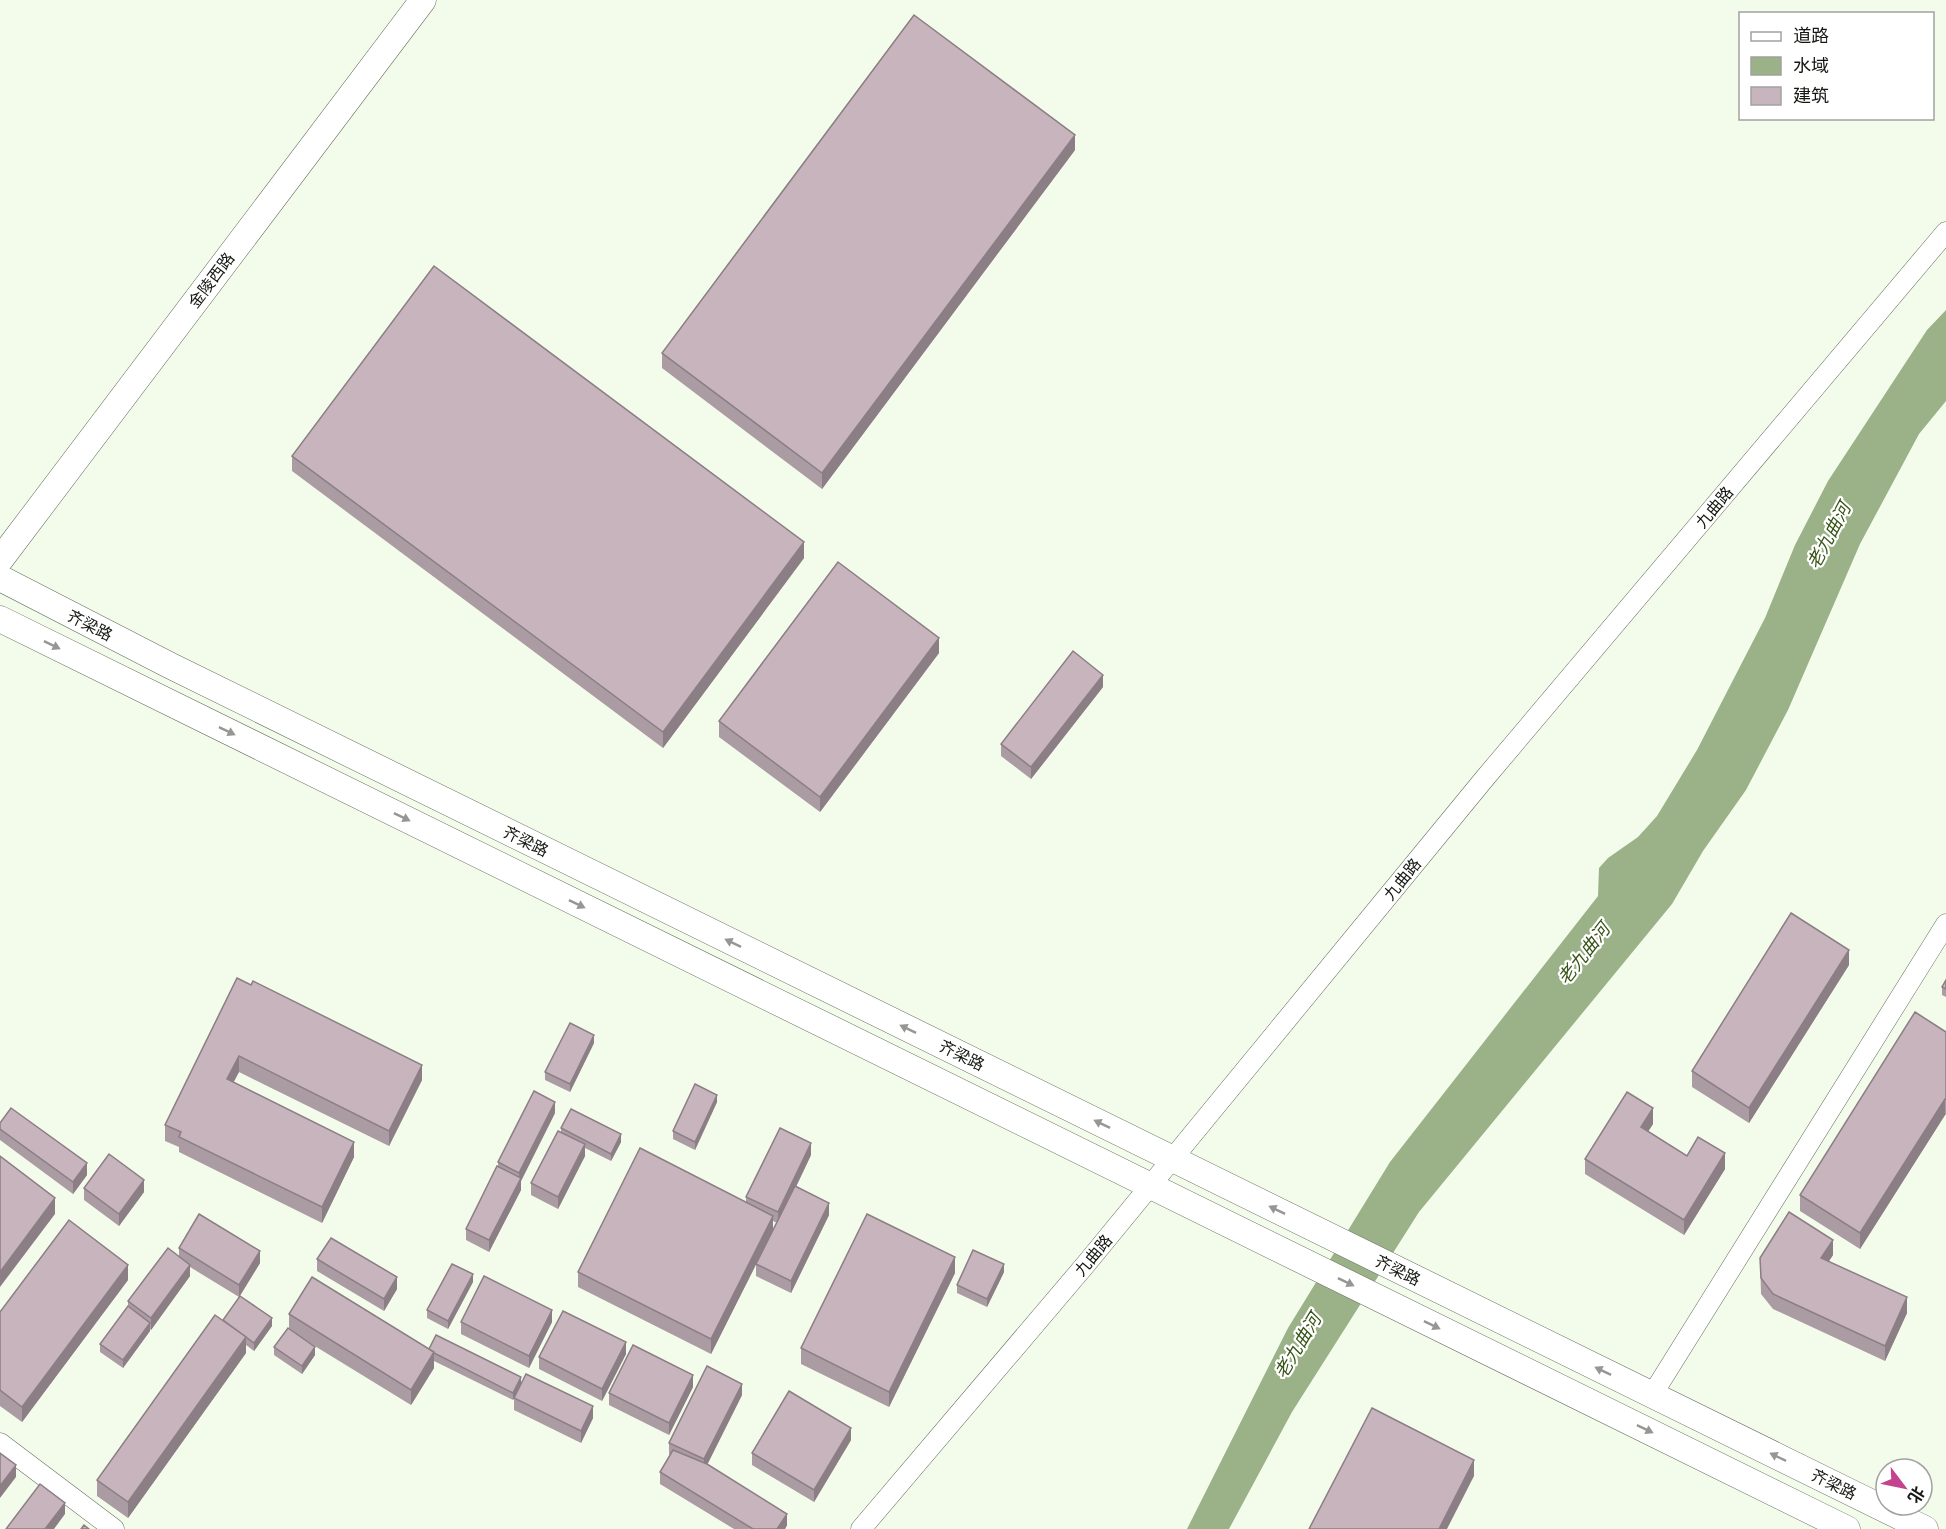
<svg xmlns="http://www.w3.org/2000/svg" width="1946" height="1529" font-family="'IBM Plex Sans','Noto Sans SC',sans-serif">
<style>
.water{fill:#9bb187}
.lines{fill:none;stroke-linecap:round;stroke-linejoin:round}
.minor-casing{stroke:#676f60;stroke-width:21}
.major-casing{stroke:#676f60;stroke-width:27}
.minor{stroke:#fff;stroke-width:20}
.major{stroke:#fff;stroke-width:26}
.wall{fill:#ab9ba3;fill-rule:evenodd}
.shaded-wall{fill:#8b7e84}
.building{fill:#c7b4bd;stroke:#8b7e84;stroke-width:1.5}
.oneway{fill:#969794}
.labels{text-anchor:middle;stroke-width:4.5;stroke-linejoin:round;paint-order:stroke}
.street-label{font-size:16px;fill:#151812;stroke:#fff}
.water-label{font-size:18px;font-style:italic;fill:#395417;stroke:#fff}
</style>
<rect width="100%" height="100%" fill="#f3fceb"/>
<path class="water" d="M1946 310V401L1919 434 1860 544 1788 710 1746 790 1703 851 1672 904 1419 1212 1292 1412 1229 1529H1187L1288 1328 1390 1162 1598 896 1599 868 1608 858 1638 837 1657 816 1697 750 1765 618 1795 545 1828 481 1927 330Z"/>
<g class="lines">
<defs>
<g id="minor">
<path d="M1652 1395 1946 924"/>
<path d="M0 1443 114 1529"/>
<path d="M861 1529 1086 1264 1485 778 1946 232"/>
</g>
<g id="major">
<path d="M0 560 423 0"/>
<path d="M0 578 171 666 1925 1529"/>
<path d="M0 619 1847 1529"/>
</g>
</defs>
<use href="#minor" class="minor-casing"/>
<use href="#major" class="major-casing"/>
<use href="#minor" class="minor"/>
<use href="#major" class="major"/>
</g>
<g class="wall">
<path d="M1075 150 822 489 662 368V353Z"/>
<path d="M292 456 804 558 663 748 292 471Z"/>
<path d="M939 653 820 812 719 737V721Z"/>
<path d="M1103 687 1031 779 1001 756V744Z"/>
<path d="M1849 965 1749 1123 1692 1087V1071Z"/>
<path d="M237 978 422 1080 389 1146 239 1072 233 1082 354 1157 322 1223 179 1152V1147L165 1141V1125Z"/>
<path d="M1946 980V997L1942 995V987Z"/>
<path d="M1946 1032V1115H1945L1860 1249 1800 1211V1195Z"/>
<path d="M594 1043 570 1092 545 1080V1072Z"/>
<path d="M717 1102 695 1150 673 1139V1131Z"/>
<path d="M555 1113 521 1181V1190L489 1252 466 1240V1229L498 1166V1162Z"/>
<path d="M0 1123 87 1175 73 1194 0 1140Z"/>
<path d="M1653 1124 1648 1131 1687 1156 1725 1169 1684 1235 1585 1174V1159Z"/>
<path d="M561 1128 621 1142 611 1161 585 1148V1156L558 1209 531 1195V1183L561 1133Z"/>
<path d="M811 1155 796 1187 829 1215 791 1293 756 1276V1264L711 1354 578 1287V1272L746 1202V1197ZM773 1221 777 1223 773 1230Z"/>
<path d="M84 1188 144 1192 119 1226 84 1200Z"/>
<path d="M179 1248 260 1263 240 1296 272 1326 254 1351 246 1345V1353L128 1518 97 1496V1480L223 1320 239 1297 190 1267V1276L151 1330 150 1329V1331L123 1368 100 1352V1344L128 1307V1301L179 1256Z"/>
<path d="M1833 1255 1829 1261 1907 1313 1885 1361 1773 1309 1761 1294 1760 1258Z"/>
<path d="M317 1259 397 1289 384 1311 317 1271Z"/>
<path d="M1004 1272 987 1307 957 1293V1285Z"/>
<path d="M955 1273 889 1407 801 1364V1348Z"/>
<path d="M128 1280 22 1422 0 1406V1312Z"/>
<path d="M473 1282 448 1329 427 1318V1310Z"/>
<path d="M289 1314 429 1349 521 1385 513 1400 434 1361V1368L411 1405 305 1340 315 1355 302 1374 274 1355V1347L289 1329Z"/>
<path d="M461 1322H552L529 1368 461 1334Z"/>
<path d="M626 1354 602 1401 539 1369V1357Z"/>
<path d="M693 1387 669 1435 609 1405V1393Z"/>
<path d="M742 1395 707 1465 787 1525 785 1529H734L660 1484V1472L670 1455 669 1454V1443Z"/>
<path d="M514 1398 593 1418 581 1443 514 1410Z"/>
<path d="M851 1440 814 1502 752 1465V1453Z"/>
</g>
<g class="shaded-wall">
<path d="M1075 135V150L822 489V473Z"/>
<path d="M804 542V558L663 748V732Z"/>
<path d="M939 638V653L820 812V797Z"/>
<path d="M1103 675V687L1031 779V767Z"/>
<path d="M1849 950V965L1749 1123V1108Z"/>
<path d="M594 1035V1043L570 1092V1084Z"/>
<path d="M239 1056V1072L227 1095V1079Z"/>
<path d="M422 1065V1080L389 1146V1131Z"/>
<path d="M717 1095V1102L695 1150V1142Z"/>
<path d="M1945 1099V1115L1860 1249V1233Z"/>
<path d="M555 1102V1113L521 1181V1190L489 1252V1240L519 1181V1173Z"/>
<path d="M1653 1108V1124L1641 1143V1127Z"/>
<path d="M621 1134V1142L611 1161V1154Z"/>
<path d="M354 1142V1157L322 1223V1207Z"/>
<path d="M811 1143V1155L778 1224V1212Z"/>
<path d="M585 1144V1156L558 1209V1197Z"/>
<path d="M1725 1153V1169L1684 1235V1220Z"/>
<path d="M87 1163V1175L73 1194V1182Z"/>
<path d="M144 1180V1192L119 1226V1214Z"/>
<path d="M55 1198V1214L0 1287V1272Z"/>
<path d="M829 1203V1215L791 1293V1281Z"/>
<path d="M773 1216V1231L711 1354V1339Z"/>
<path d="M1833 1240V1255L1821 1273V1258Z"/>
<path d="M260 1251V1263L239 1297V1285Z"/>
<path d="M955 1257V1273L889 1407V1392Z"/>
<path d="M1004 1264V1272L987 1307V1299Z"/>
<path d="M128 1265V1280L22 1422V1407Z"/>
<path d="M190 1265V1276L151 1330V1318Z"/>
<path d="M473 1274V1282L448 1329V1321Z"/>
<path d="M397 1277V1289L384 1311V1299Z"/>
<path d="M1907 1297V1313L1885 1361V1346Z"/>
<path d="M552 1310V1322L529 1368V1356Z"/>
<path d="M272 1318V1326L254 1351V1343Z"/>
<path d="M150 1323V1331L123 1368V1360Z"/>
<path d="M246 1337V1353L128 1518V1502Z"/>
<path d="M626 1342V1354L602 1401V1389Z"/>
<path d="M315 1347V1355L302 1374V1366Z"/>
<path d="M434 1352V1368L411 1405V1390Z"/>
<path d="M693 1375V1387L669 1435V1423Z"/>
<path d="M521 1377V1385L513 1400V1393Z"/>
<path d="M742 1384V1395L704 1471V1459Z"/>
<path d="M593 1406V1418L581 1443V1431Z"/>
<path d="M851 1428V1440L814 1502V1490Z"/>
<path d="M1474 1460V1476L1447 1529H1439Z"/>
<path d="M16 1465V1477L0 1498V1486Z"/>
<path d="M65 1503V1514L54 1529H45Z"/>
<path d="M787 1514V1525L785 1529H777Z"/>
</g>
<g class="building">
<path d="M914 15 1075 135 822 473 662 353Z"/>
<path d="M434 266 804 542 663 732 292 456Z"/>
<path d="M838 562 939 638 820 797 719 721Z"/>
<path d="M1073 651 1103 675 1031 767 1001 744Z"/>
<path d="M1791 913 1849 950 1749 1108 1692 1071Z"/>
<path d="M237 978 251 985 253 981 422 1065 389 1131 239 1056 227 1079 354 1142 322 1207 179 1137 181 1132 165 1125Z"/>
<path d="M1946 980V989L1942 987Z"/>
<path d="M1915 1012 1946 1032V1099H1945L1860 1233 1800 1195Z"/>
<path d="M570 1023 594 1035 570 1084 545 1072Z"/>
<path d="M695 1084 717 1095 695 1142 673 1131Z"/>
<path d="M534 1091 555 1102 519 1173 498 1162Z"/>
<path d="M1627 1092 1653 1108 1641 1127 1687 1156 1698 1137 1725 1153 1684 1220 1585 1159Z"/>
<path d="M11 1108 87 1163 73 1182 0 1129V1123Z"/>
<path d="M571 1109 621 1134 611 1154 561 1128Z"/>
<path d="M780 1128 811 1143 778 1212 746 1197Z"/>
<path d="M558 1131 585 1144 558 1197 531 1183Z"/>
<path d="M640 1148 773 1216 711 1339 578 1272Z"/>
<path d="M109 1154 144 1180 119 1214 84 1188Z"/>
<path d="M0 1156 55 1198 0 1272Z"/>
<path d="M497 1166 521 1178 489 1240 466 1229Z"/>
<path d="M795 1186 829 1203 791 1281 756 1264Z"/>
<path d="M1789 1212 1833 1240 1821 1258 1907 1297 1885 1346 1773 1294 1761 1278 1760 1258Z"/>
<path d="M199 1214 260 1251 239 1285 179 1248Z"/>
<path d="M867 1214 955 1257 889 1392 801 1348Z"/>
<path d="M69 1220 128 1265 22 1407 0 1390V1312Z"/>
<path d="M331 1238 397 1277 384 1299 317 1259Z"/>
<path d="M168 1248 190 1265 151 1318 128 1301Z"/>
<path d="M973 1250 1004 1264 987 1299 957 1285Z"/>
<path d="M452 1264 473 1274 448 1321 427 1310Z"/>
<path d="M484 1276 552 1310 529 1356 461 1322Z"/>
<path d="M312 1277 434 1352 411 1390 289 1314Z"/>
<path d="M240 1296 272 1318 254 1343 223 1320Z"/>
<path d="M128 1306 150 1323 123 1360 100 1344Z"/>
<path d="M563 1311 626 1342 602 1389 539 1357Z"/>
<path d="M215 1315 246 1337 128 1502 97 1480Z"/>
<path d="M288 1328 315 1347 302 1366 274 1347Z"/>
<path d="M436 1335 521 1377 513 1393 434 1353V1352L429 1349Z"/>
<path d="M633 1345 693 1375 669 1423 609 1393Z"/>
<path d="M707 1366 742 1384 704 1459 669 1443Z"/>
<path d="M526 1374 593 1406 581 1431 514 1398Z"/>
<path d="M789 1391 851 1428 814 1490 752 1453Z"/>
<path d="M1372 1408 1474 1460 1439 1529H1309Z"/>
<path d="M673 1450 707 1464 787 1514 777 1529H753L660 1472Z"/>
<path d="M0 1453 16 1465 0 1486Z"/>
<path d="M40 1484 65 1503 45 1529H6Z"/>
<path d="M84 1525 89 1529H81Z"/>
</g>
<defs><path id="oneway-solid" d="M-6-.8H1V-3.2L6.5 0L1 3.2V.8H-6Z" transform="scale(1.5)"/></defs>
<g class="oneway">
<use href="#oneway-solid" transform="translate(52 645) rotate(26)"/>
<use href="#oneway-solid" transform="translate(227 731) rotate(26)"/>
<use href="#oneway-solid" transform="translate(402 817) rotate(26)"/>
<use href="#oneway-solid" transform="translate(577 904) rotate(26)"/>
<use href="#oneway-solid" transform="translate(733 943) rotate(-154)"/>
<use href="#oneway-solid" transform="translate(908 1029) rotate(-154)"/>
<use href="#oneway-solid" transform="translate(1102 1124) rotate(-154)"/>
<use href="#oneway-solid" transform="translate(1277 1210) rotate(-154)"/>
<use href="#oneway-solid" transform="translate(1346 1282) rotate(26)"/>
<use href="#oneway-solid" transform="translate(1432 1325) rotate(26)"/>
<use href="#oneway-solid" transform="translate(1603 1371) rotate(-154)"/>
<use href="#oneway-solid" transform="translate(1645 1429) rotate(26)"/>
<use href="#oneway-solid" transform="translate(1778 1457) rotate(-154)"/>
</g>
<g class="labels">
<g class="street-label">
<text transform="translate(211 280) rotate(-53)" y="6">金陵西路</text>
<text transform="translate(1714 507) rotate(-50)" y="6">九曲路</text>
<text transform="translate(90 625) rotate(27)" y="6">齐梁路</text>
<text transform="translate(526 841) rotate(26)" y="6">齐梁路</text>
<text transform="translate(1402 879) rotate(-51)" y="6">九曲路</text>
<text transform="translate(962 1055) rotate(26)" y="6">齐梁路</text>
<text transform="translate(1093 1255) rotate(-50)" y="6">九曲路</text>
<text transform="translate(1398 1270) rotate(26)" y="6">齐梁路</text>
<text transform="translate(1834 1484) rotate(26)" y="6">齐梁路</text>
</g>
<g class="water-label">
<text transform="translate(1829 536) rotate(-62)" y="6">老九曲河</text>
<text transform="translate(1584 954) rotate(-52)" y="6">老九曲河</text>
<text transform="translate(1298 1346) rotate(-59)" y="6">老九曲河</text>
</g>
</g>
<rect x="1739" y="12" width="195" height="108" fill="#ffffff" stroke="#a1a3a0" stroke-width="1.5"/>
<rect x="1751" y="32" width="30" height="9" fill="#ffffff" stroke="#a1a3a0" stroke-width="1.5"/>
<text x="1793" y="42" font-size="18" fill="#151812">道路</text>
<rect x="1751" y="57" width="30" height="18" fill="#9bb187" stroke="#a1a3a0" stroke-width="1.5"/>
<text x="1793" y="72" font-size="18" fill="#151812">水域</text>
<rect x="1751" y="87" width="30" height="18" fill="#c7b4bd" stroke="#a1a3a0" stroke-width="1.5"/>
<text x="1793" y="102" font-size="18" fill="#151812">建筑</text>
<g transform="translate(1904 1487) rotate(122)"><circle r="28" fill="#ffffff" stroke="#a1a3a0" stroke-width="1.5"/>
<path d="M0-4.5L10 22L0 15L-10 22Z" fill="#c3438f"/>
<text y="-9" font-size="16" font-weight="bold" text-anchor="middle" fill="#151812">北</text>
</g>
</svg>
